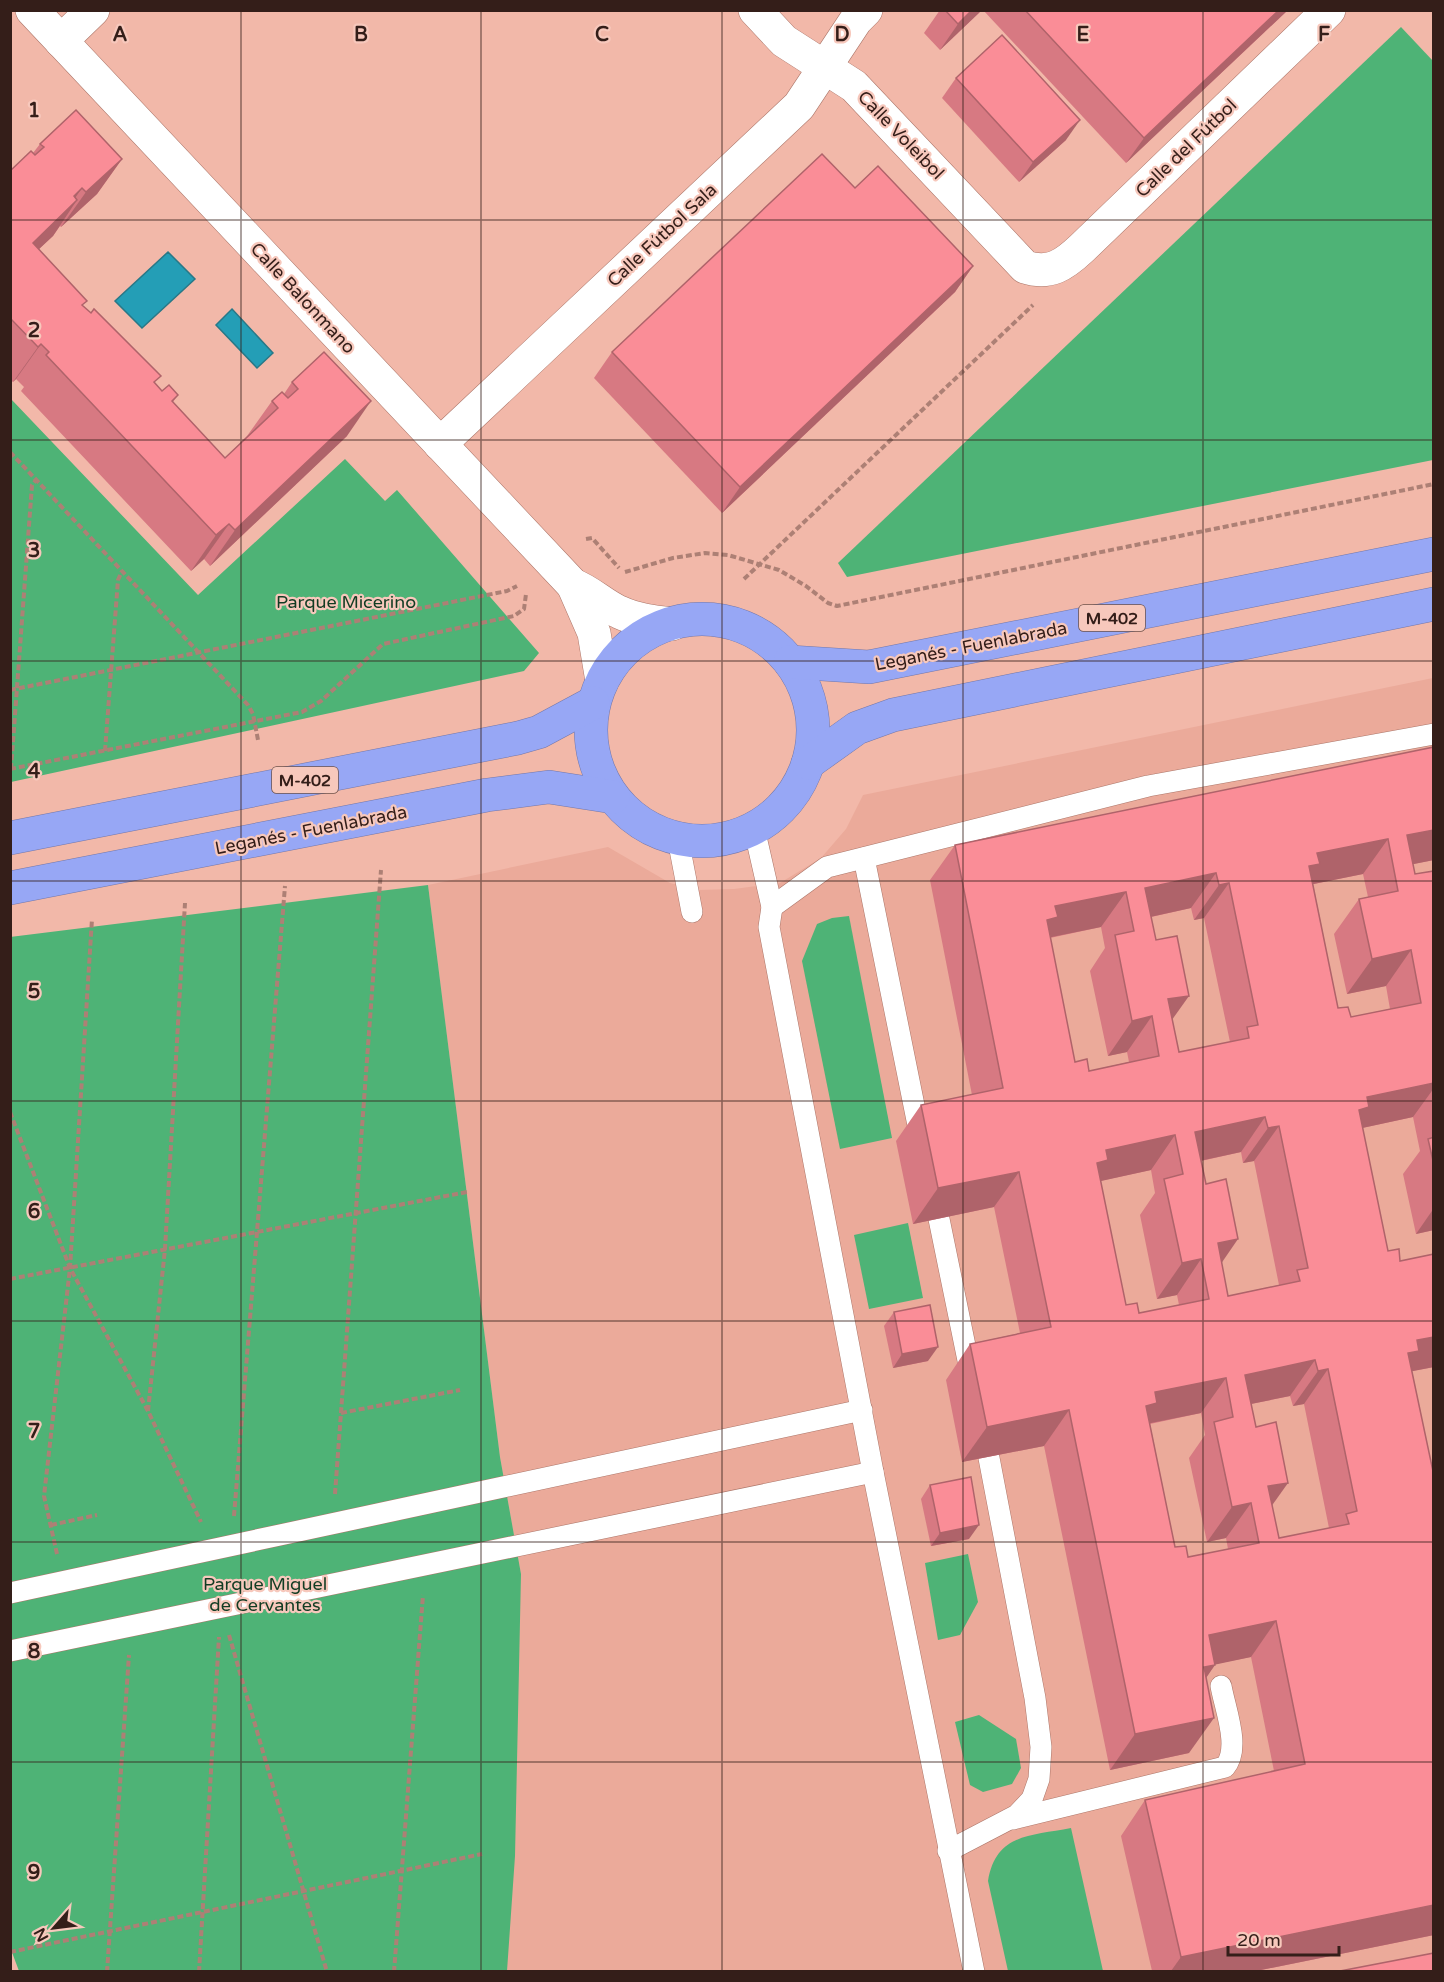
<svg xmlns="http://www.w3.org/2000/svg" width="1444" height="1982" font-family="'Varela Round',sans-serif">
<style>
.built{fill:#ebaa9a}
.green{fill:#4eb376}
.water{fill:#249eb6;stroke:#297887;stroke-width:1.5}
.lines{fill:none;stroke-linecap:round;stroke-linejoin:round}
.lane-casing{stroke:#ac7669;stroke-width:22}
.street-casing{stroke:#ac7669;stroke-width:34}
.highway-casing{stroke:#7477a8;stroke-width:34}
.path{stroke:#ad8075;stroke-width:4;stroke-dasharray:6 3;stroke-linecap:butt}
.lane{stroke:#fff;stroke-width:21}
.street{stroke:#fff;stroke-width:33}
.highway{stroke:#97a7f5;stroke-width:33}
.wall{fill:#d77982;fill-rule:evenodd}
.shaded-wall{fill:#af636a}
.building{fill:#fa8d97;stroke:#af636a;stroke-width:1.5;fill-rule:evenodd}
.grid{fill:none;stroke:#341e19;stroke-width:1.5;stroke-opacity:0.55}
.labels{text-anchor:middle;stroke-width:4.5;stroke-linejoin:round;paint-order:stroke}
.shield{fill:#f7c8bc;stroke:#6e514a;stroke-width:1.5}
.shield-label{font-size:16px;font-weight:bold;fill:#341e19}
.street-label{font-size:18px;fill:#341e19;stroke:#f7c8bc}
.park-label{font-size:18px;fill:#113c23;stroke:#f7c8bc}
.grid-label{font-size:20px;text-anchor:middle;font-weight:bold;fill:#341e19;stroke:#f7c8bc;stroke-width:4.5;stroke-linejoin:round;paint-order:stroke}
</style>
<rect width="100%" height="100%" fill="#f2b8a9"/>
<path class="built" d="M1433 678V1971H503L521 1574 500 1457 428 885 608 847 670 883 698 890 734 889 780 883 821 858 846 829 863 795Z"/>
<g class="green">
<path d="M1401 27 1433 61V460L847 577 838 563Z"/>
<path d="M11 399 198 595 345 459 385 501 397 490 539 653 524 671 11 782Z"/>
<path d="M428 885 500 1457 521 1574 515 1856 507 1971H19L10 1947V937Z"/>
<path d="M849 916 892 1138 840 1149 802 961 817 924 832 918Z"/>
<path d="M908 1223 923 1298 869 1309 854 1235Z"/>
<path d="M968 1554 978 1602 960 1635 938 1640 925 1563Z"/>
<path d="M979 1715 1016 1739 1021 1768 1012 1784 983 1792 970 1785 955 1722Z"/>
<path d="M1071 1828 1103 1971H1008L988 1881C996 1833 1031 1836 1071 1828Z"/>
</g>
<g class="water">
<path d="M168 252 195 279 142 328 115 301Z"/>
<path d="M232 309 273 353 257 368 216 325Z"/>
</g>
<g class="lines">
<defs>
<g id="lane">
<path d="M754 828 772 907 769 927 873 1472 974 1972"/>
<path d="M678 839 692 912"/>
<path d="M864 858 920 1135"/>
<path d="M772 907 827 867 1148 786 1434 734"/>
<path d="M939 1219 971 1375"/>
<path d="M10 1593 862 1410"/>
<path d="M10 1651 873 1472"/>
<path d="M1013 1819 1225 1767C1241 1748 1225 1709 1221 1686"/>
<path d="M948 1851 1017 1815 1032 1799 1039 1779 1041 1747 1035 1698 989 1458"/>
</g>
<g id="street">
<path d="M32 10 573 585 594 633 602 681"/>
<path d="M755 10 784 41 854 86 1025 267C1050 275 1064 265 1082 248L1329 10"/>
<path d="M61 41 93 10"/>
<path d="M440 444 799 106 856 20 866 10"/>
<path d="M573 585C591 592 603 605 619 612 636 620 654 622 672 624"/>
</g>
<g id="highway">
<circle cx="702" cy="730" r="111"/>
<path d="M790 662 869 667 1434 554"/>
<path d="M808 763 857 728 893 715 1434 604"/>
<path d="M10 838 518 738 539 732 593 703"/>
<path d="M10 888 487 795 549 787 613 797"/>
</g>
</defs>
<use href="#lane" class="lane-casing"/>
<use href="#street" class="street-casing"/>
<use href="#highway" class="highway-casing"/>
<g class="path">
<path d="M10 452 248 705 253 714 258 740"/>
<path d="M586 539 592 538 619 568"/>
<path d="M625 572 673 558 705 553 728 555 779 570 806 586 828 603 837 606 1434 484"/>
<path d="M744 579 1033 305"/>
<path d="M10 690 507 591 517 586"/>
<path d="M105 751 118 580 122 571"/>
<path d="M10 769 302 712 321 701 383 644 514 616 524 609 526 594"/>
<path d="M11 769 32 485 36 480"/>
<path d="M10 1112 70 1268 148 1411 201 1522"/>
<path d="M10 1279 467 1192"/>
<path d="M148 1411 165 1249 185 903"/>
<path d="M341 1413 460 1390"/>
<path d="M335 1494 381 870"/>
<path d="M234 1516 285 886"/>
<path d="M51 1525 97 1515"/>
<path d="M57 1554 44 1496 70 1268 92 919"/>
<path d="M229 1635 327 1972"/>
<path d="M10 1952 482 1854"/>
<path d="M107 1972 129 1655"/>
<path d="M199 1972 219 1637"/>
<path d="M394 1972 423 1595"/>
</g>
<use href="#lane" class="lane"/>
<use href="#street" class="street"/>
<use href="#highway" class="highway"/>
</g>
<g class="wall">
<path d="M940 10H982L940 50 924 33Z"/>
<path d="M983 10H1288L1126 163Z"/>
<path d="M956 78 1066 140 1019 182 942 98Z"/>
<path d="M40 144 122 159 97 194 61 227 60 226 53 236 39 249 83 306 162 391 178 395 173 402 225 458 247 436 272 401 284 394 292 382 347 436 210 566 204 559 191 571 21 391 24 387 16 379 13 382 10 380V171L33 153Z"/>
<path d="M855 188 973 266 955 292 722 513 594 378 612 352Z"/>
<path d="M1434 747V860L1413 864 1415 874 1434 871V1230L1416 1234 1403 1174 1420 1151 1413 1117 1362 1128 1388 1251 1400 1261 1434 1254V1367L1412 1371 1434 1476V1935L1256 1971H1152L1121 1836 1145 1800 1274 1771 1251 1657 1215 1664 1206 1678 1189 1753 1110 1770 1044 1446 962 1462 946 1380 970 1344 1020 1333 994 1207 913 1224 896 1141 921 1105 972 1095 930 880 955 845ZM1363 874 1368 897 1359 899 1334 934 1347 994 1386 986 1390 1009 1351 1017 1338 1008 1313 884ZM1191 908 1194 920 1204 918 1230 1042 1179 1052 1151 917ZM1101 927 1105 948 1090 971 1108 1056 1127 1052 1129 1062 1089 1071 1075 1062 1050 938ZM1241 1152 1243 1163 1254 1161 1279 1285 1228 1296 1201 1161ZM1151 1170 1155 1193 1140 1215 1157 1299 1177 1295 1179 1305 1139 1313 1126 1305 1100 1181ZM1290 1396 1293 1406 1304 1404 1329 1528 1279 1538 1251 1404ZM1201 1413 1205 1435 1189 1458 1207 1542 1226 1538 1228 1549 1188 1557 1175 1547 1150 1424Z"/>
<path d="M894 1312 928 1361 893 1368 884 1326Z"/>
<path d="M930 1485 969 1539 931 1546 921 1499Z"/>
</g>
<g class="shaded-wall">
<path d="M972 10H982L940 50 958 24Z"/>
<path d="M1279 10H1288L1126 163 1144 138Z"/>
<path d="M1080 120 1066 140 1019 182 1033 162Z"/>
<path d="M122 159 97 194 61 227 86 192Z"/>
<path d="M82 188 66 211 77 200 53 236 10 276 33 243 74 196Z"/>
<path d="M973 266 955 292 722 513 740 487Z"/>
<path d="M41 344 16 379 13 382 38 347Z"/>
<path d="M371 401 347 436 210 566 235 530Z"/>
<path d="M229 524 204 559 191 571 216 535Z"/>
<path d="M1434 830V860L1394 868 1407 835Z"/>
<path d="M1388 839 1363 874 1304 886 1284 902 1317 853Z"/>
<path d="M1216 873 1191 908 1132 921 1145 888Z"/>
<path d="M1229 883 1204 918 1194 920 1219 885Z"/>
<path d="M1126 892 1101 927 1042 939 1022 955 1055 906Z"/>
<path d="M1411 950 1386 986 1347 994 1372 959Z"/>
<path d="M1189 996 1164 1031 1168 999Z"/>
<path d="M1152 1016 1127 1052 1108 1056 1132 1021Z"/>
<path d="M1434 1083V1088L1413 1117 1353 1130 1334 1145 1367 1097Z"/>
<path d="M1265 1117 1241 1152 1181 1165 1195 1132Z"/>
<path d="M1279 1126 1254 1161 1243 1163 1268 1128Z"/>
<path d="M1175 1135 1151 1170 1092 1183 1072 1198 1106 1150Z"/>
<path d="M1019 1172 994 1207 913 1224 938 1188Z"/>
<path d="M1434 1208V1230L1416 1234Z"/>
<path d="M1238 1239 1214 1274 1218 1243Z"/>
<path d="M1201 1259 1177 1295 1157 1299 1182 1263Z"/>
<path d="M1434 1337V1367L1403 1373 1383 1389 1417 1340Z"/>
<path d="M938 1347 928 1361 893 1368 902 1354Z"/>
<path d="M1315 1360 1290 1396 1231 1408 1245 1375Z"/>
<path d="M1328 1369 1304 1404 1293 1406 1318 1371Z"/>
<path d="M1226 1378 1201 1413 1141 1425 1121 1441 1155 1392Z"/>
<path d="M1069 1410 1044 1446 962 1462 987 1427Z"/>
<path d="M1288 1483 1263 1518 1268 1486Z"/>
<path d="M1251 1503 1226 1538 1207 1542 1232 1507Z"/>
<path d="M979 1525 969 1539 931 1546 940 1533Z"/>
<path d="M1276 1621 1251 1657 1185 1671 1209 1635Z"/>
<path d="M1215 1665 1190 1701 1204 1667Z"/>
<path d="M1214 1718 1189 1753 1110 1770 1135 1734Z"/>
<path d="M1434 1905V1935L1256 1971H1171L1181 1957Z"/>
</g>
<g class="building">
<path d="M945 10H972L958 24Z"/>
<path d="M1025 10H1279L1144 138Z"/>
<path d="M1002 35 1080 120 1033 162 956 78Z"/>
<path d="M76 110 122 159 86 192 82 188 74 196 77 200 33 243 87 301 82 305 91 313 94 309 161 376 154 382 162 391 169 385 178 395 172 401 225 458 278 408 272 401 282 392 288 398 298 389 292 382 324 352 371 401 235 530 229 524 216 535 46 355 49 352 41 344 38 347 10 318V171L31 151 35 155 44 147 40 144Z"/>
<path d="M822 154 855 188 878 166 973 266 740 487 612 352Z"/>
<path d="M1434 747V830L1407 835 1415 874 1434 871V960H1433L1434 964V1083L1367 1097 1369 1107 1359 1110 1388 1251 1399 1249 1400 1261 1434 1254V1337L1417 1340 1419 1351 1408 1353 1434 1476V1905L1181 1957 1145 1800 1305 1764 1276 1621 1209 1635 1215 1665 1204 1667 1214 1718 1135 1734 1069 1410 987 1427 970 1344 1051 1327 1019 1172 938 1188 921 1105 1003 1088 955 845ZM1388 839 1398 891 1359 899 1372 959 1411 950 1421 1003 1351 1017 1348 1007 1338 1008 1309 866 1320 864 1317 853ZM1216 873 1219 885 1229 883 1258 1025 1247 1027 1249 1038 1179 1052 1168 999 1189 996 1177 936 1156 940 1145 888ZM1126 892 1134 931 1115 935 1132 1021 1152 1016 1159 1056 1089 1071 1087 1059 1075 1062 1047 920 1058 917 1055 906ZM1265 1117 1268 1128 1279 1126 1308 1268 1297 1270 1300 1281 1228 1296 1218 1243 1238 1239 1226 1179 1206 1184 1195 1132ZM1175 1135 1183 1174 1164 1179 1182 1263 1201 1259 1209 1299 1139 1313 1137 1303 1126 1305 1097 1163 1108 1160 1106 1150ZM1315 1360 1318 1371 1328 1369 1357 1511 1346 1514 1349 1524 1279 1538 1268 1486 1288 1483 1276 1422 1256 1427 1245 1375ZM1226 1378 1233 1417 1214 1422 1232 1507 1251 1503 1259 1543 1188 1557 1186 1546 1175 1547 1146 1406 1157 1403 1155 1392Z"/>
<path d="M1434 1137V1165L1428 1139Z"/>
<path d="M930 1305 938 1347 902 1354 894 1312Z"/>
<path d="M971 1477 979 1525 940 1533 930 1485Z"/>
<path d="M1434 1953V1971H1340Z"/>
</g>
<path class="grid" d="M241 10V1972M481 10V1972M722 10V1972M963 10V1972M1203 10V1972M10 220H1434M10 440H1434M10 661H1434M10 881H1434M10 1101H1434M10 1321H1434M10 1542H1434M10 1762H1434"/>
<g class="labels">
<g class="shield">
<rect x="1079" y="605" width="66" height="26" rx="4.5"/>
<rect x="272" y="767" width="66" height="26" rx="4.5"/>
</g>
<g class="shield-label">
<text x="1112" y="624">M-402</text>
<text x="305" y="786">M-402</text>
</g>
<g class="street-label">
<text transform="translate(901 135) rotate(46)" y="6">Calle Voleibol</text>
<text transform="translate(1186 148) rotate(-44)" y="6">Calle del Fútbol</text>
<text transform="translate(662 235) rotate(-43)" y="6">Calle Fútbol Sala</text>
<text transform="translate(303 298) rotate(47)" y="6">Calle Balonmano</text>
<text transform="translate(971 646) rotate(-11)" y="6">Leganés - Fuenlabrada</text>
<text transform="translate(311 830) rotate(-11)" y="6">Leganés - Fuenlabrada</text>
</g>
<g class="park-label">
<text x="346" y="608">Parque Micerino</text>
<text x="265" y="1590">Parque Miguel<tspan x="265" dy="21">de Cervantes</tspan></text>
</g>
</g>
<g class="grid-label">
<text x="120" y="41">A</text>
<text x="361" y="41">B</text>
<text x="602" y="41">C</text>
<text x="842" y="41">D</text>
<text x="1083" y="41">E</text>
<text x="1324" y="41">F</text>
<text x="34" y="117">1</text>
<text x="34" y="337">2</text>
<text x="34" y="557">3</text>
<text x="34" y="778">4</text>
<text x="34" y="998">5</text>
<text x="34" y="1218">6</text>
<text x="34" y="1438">7</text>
<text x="34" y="1658">8</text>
<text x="34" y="1879">9</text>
</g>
<rect width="1444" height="1982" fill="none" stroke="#341e19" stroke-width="24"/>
<g transform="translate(54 1928) rotate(242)" stroke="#f7c8bc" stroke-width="4.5" paint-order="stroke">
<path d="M0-4.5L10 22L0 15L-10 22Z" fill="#341e19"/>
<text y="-9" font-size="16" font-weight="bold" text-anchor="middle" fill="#341e19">N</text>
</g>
<path d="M1228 1946v9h111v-9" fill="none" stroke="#341e19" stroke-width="3"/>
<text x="1237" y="1946" font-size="18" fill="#341e19" stroke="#f7c8bc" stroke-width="4.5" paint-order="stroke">20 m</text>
</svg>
